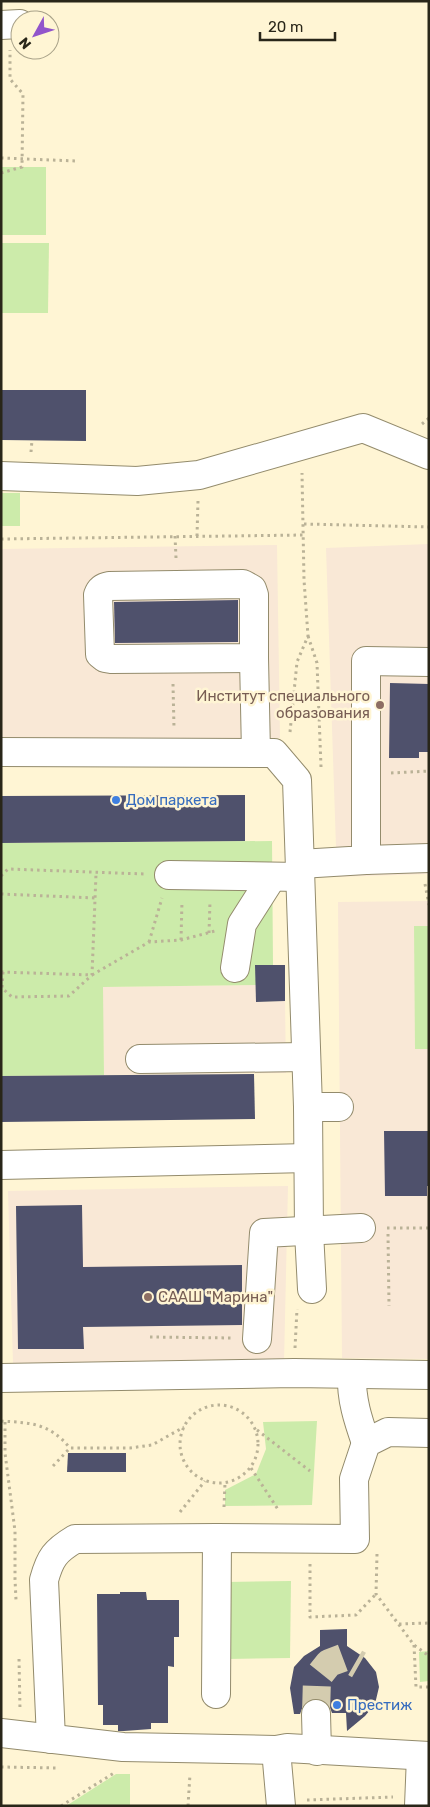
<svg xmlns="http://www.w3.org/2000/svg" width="430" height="1807" font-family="Rubik,sans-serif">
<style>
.education{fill:#f9e8d6}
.green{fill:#ccebaa}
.building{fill:#4f516c}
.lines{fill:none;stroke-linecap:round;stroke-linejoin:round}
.minor-tunnel{stroke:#d4ccaf;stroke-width:28;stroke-dasharray:28 14;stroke-linecap:butt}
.minor-casing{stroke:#938b6c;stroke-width:30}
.path{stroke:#bab297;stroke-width:3;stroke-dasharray:2.5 4;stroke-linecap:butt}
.minor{stroke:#fff;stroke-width:28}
.education-dot{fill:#8d6e63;stroke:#fff5d4;stroke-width:2}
.shop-dot{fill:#3f7fe0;stroke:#fff5d4;stroke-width:2}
.labels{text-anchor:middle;stroke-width:5;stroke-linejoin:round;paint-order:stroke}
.education-label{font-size:15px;fill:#785e54;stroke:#fff5d4;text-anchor:end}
.shop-label{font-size:15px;fill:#366cbe;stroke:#fff5d4;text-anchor:start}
</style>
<rect width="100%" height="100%" fill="#fff5d4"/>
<g class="education">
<path d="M429 544V874L337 877 326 548Z"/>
<path d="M277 545 280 738 1 742V549Z"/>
<path d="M429 901V1359L342 1358 338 902Z"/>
<path d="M256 985V1002L285 1001 286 1073 104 1075 102 987Z"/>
<path d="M288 1186 284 1362 13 1363 8 1191Z"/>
</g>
<g class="green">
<rect x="1" y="167" width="45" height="68"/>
<path d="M1 243H49L48 313H1Z"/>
<rect x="1" y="493" width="19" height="33"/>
<path d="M272 841 273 965 256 985 103 987 104 1075 1 1076V843Z"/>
<path d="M414 926H429V1049H415Z"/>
<path d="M317 1421 312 1505 225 1506V1490L256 1474 266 1449 263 1422Z"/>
<path d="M291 1581 290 1658 227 1659V1582Z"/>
<path d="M429 1651V1681L420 1682 419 1652Z"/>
<path d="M116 1774H130V1806H66Z"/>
</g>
<g class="building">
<path d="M1 390H86V441L1 440Z"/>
<path d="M238 600V642L115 643 114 602Z"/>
<path d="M390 683 429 684V752H419V758H389Z"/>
<path d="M245 795V841L1 843V796Z"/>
<path d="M255 965H285V1001L256 1002Z"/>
<path d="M254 1074 255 1119 1 1122V1076Z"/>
<path d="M384 1131H429V1186H427V1196H385Z"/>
<path d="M82 1205 83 1267 242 1265V1325L83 1327 84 1349H18L16 1206Z"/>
<path d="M68 1453H126V1472H67Z"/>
<path d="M120 1592H146L147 1600H179V1637H174V1667L168 1666V1723H151V1729L124 1731H118V1725H103V1705H98L97 1594H120Z"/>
<path d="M347 1629V1646L365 1658 376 1672 379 1687 375 1704 365 1716 347 1731 346 1713H332L329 1705 323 1700 315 1698 308 1700 303 1706 300 1714H294L290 1688 294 1667 304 1656 320 1646V1630Z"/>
</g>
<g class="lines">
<path class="minor-tunnel" d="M316 1714 317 1678 329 1663 345 1657 359 1665"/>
<defs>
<g id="minor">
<path d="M1 25 20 24"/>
<path d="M1 476 137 481 199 475 363 428 429 455"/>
<path d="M243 584 252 589 254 595V658L111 659 105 658 100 654 98 595C100 589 103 587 109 586Z"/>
<path d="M254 658 256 753"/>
<path d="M1 752 274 753 297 780 308 1107 309 1232 312 1289"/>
<path d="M366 860 429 858"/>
<path d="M300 864 366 860V661L429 662"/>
<path d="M169 875 300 877"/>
<path d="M235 968 242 924 272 877"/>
<path d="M140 1059 306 1057"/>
<path d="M308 1107H339"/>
<path d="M1 1165 308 1158"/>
<path d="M257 1339 264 1233 361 1228"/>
<path d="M352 1375C351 1399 358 1420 366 1443"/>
<path d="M1 1378 294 1373 429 1375"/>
<path d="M216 1694 217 1538"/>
<path d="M316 1714 317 1751"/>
<path d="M1 1733 123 1747 276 1750 287 1748 429 1756"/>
<path d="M51 1739 44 1580C50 1558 55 1551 75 1539L217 1538 355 1539 354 1479 366 1443 388 1432 429 1433"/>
<path d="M276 1750 281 1806"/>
<path d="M419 1806 421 1756"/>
</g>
</defs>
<use href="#minor" class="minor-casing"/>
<g class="path">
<path d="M1 158 77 161"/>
<path d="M1 173 22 167 23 94 10 79V50"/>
<path d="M422 424 429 418"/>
<path d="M31 452 32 440"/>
<path d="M304 524 429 527"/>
<path d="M175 536 176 558"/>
<path d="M197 536 198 501"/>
<path d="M1 539 304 535"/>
<path d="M308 636 317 663 321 767"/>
<path d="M173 684 174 728"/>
<path d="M290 732 297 662 308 636 304 580 302 473"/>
<path d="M391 773 429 771"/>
<path d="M1 876 8 869 145 874"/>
<path d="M425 884 429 905"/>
<path d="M1 894 95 898"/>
<path d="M209 933 210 901"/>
<path d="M181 940 182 901"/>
<path d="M149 942 162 898"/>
<path d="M1 972 92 975 149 942 181 940 215 931"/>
<path d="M3 972 2 988 12 997 69 996 92 975 96 874"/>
<path d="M387 1228H429"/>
<path d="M388 1234 389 1306"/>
<path d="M150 1337 232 1338"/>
<path d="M295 1348 297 1309"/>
<circle cx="219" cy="1444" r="39"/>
<path d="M1 1421C32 1423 49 1423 70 1448H130L152 1445 184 1427"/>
<path d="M5 1422V1453L15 1531V1579L16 1600"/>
<path d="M257 1430 310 1471"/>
<path d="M53 1466 70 1448"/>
<path d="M251 1468 279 1511"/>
<path d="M224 1507 225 1483"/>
<path d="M180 1512 205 1481"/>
<path d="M377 1554 376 1594 414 1645 429 1656"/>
<path d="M310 1564V1617L356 1615 376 1594"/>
<path d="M399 1624 429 1623"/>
<path d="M414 1645 416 1687H429"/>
<path d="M19 1659 20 1710"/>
<path d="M1 1767 58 1768"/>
<path d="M307 1800 393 1797"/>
<path d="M61 1806 114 1773"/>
<path d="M188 1806 190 1774"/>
</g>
<use href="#minor" class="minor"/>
</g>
<g class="education-dot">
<circle cx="380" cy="705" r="5"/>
<circle cx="148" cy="1297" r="5"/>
</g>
<g class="shop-dot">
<circle cx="116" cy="800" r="5"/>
<circle cx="337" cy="1705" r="5"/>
</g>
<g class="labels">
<g class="education-label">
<text x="370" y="701">Институт специального<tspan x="370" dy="17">образования</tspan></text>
<text x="158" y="1302" text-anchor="start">СААШ "Марина"</text>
</g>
<g class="shop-label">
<text x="126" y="805">Дом паркета</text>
<text x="347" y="1710">Престиж</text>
</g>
</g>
<rect width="430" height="1807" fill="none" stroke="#292619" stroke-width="5"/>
<g transform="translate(35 35) rotate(230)"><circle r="24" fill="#fff5d4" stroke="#a9a289"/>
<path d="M0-4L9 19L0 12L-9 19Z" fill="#9154cb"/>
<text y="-8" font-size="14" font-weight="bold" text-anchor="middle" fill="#292619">N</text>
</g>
<path d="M260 32v8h75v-8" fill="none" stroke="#292619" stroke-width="2.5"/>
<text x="268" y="32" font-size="15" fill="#292619" stroke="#fff5d4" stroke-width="4" paint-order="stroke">20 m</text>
</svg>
